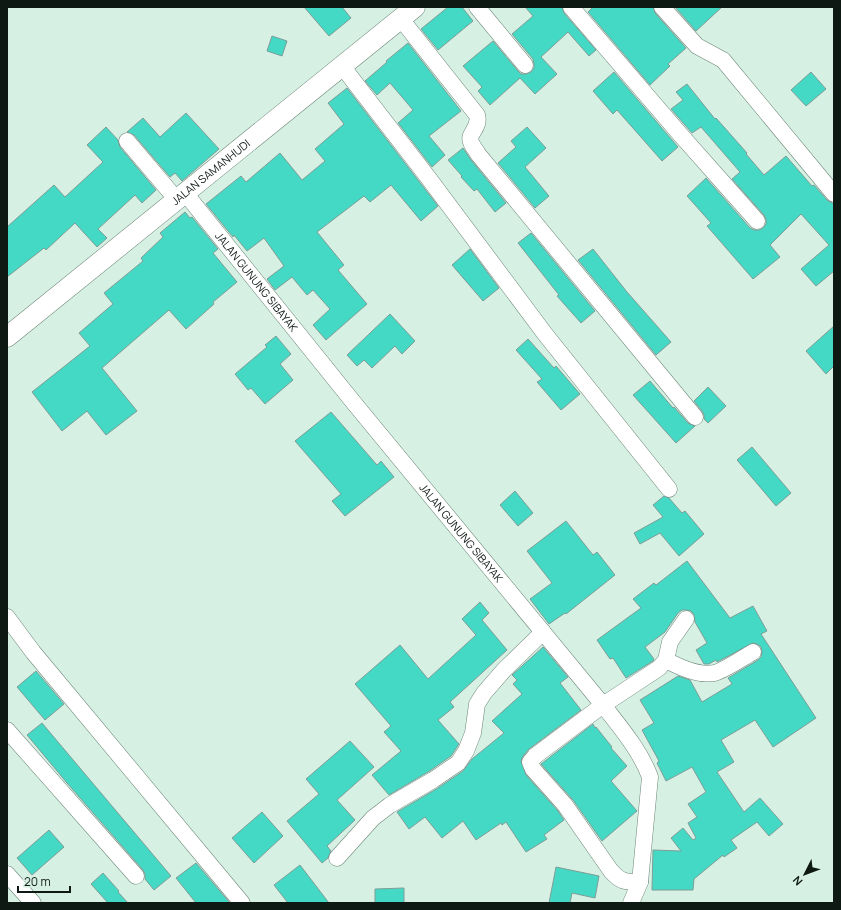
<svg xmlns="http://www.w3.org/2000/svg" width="841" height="910" font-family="Manrope,sans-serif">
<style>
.building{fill:#43d9c5;stroke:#7f9d97}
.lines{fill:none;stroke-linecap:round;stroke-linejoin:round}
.minor-casing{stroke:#6c8578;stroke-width:17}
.tertiary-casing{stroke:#6c8578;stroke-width:21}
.minor{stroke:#fff;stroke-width:16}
.tertiary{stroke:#fff;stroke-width:20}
.labels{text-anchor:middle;stroke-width:4;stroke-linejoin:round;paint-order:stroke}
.street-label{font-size:11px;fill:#0f1914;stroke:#d6f1e3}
</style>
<rect width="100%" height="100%" fill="#d6f1e3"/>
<g class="building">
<path d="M304 7H342L351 18 329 36Z"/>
<path d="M448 7H462L473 21 438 50 421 29Z"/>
<path d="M525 7H562L564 13 596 50 589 56 568 32 541 57 557 74 535 94 520 78 490 105 478 91 482 87 463 66 493 41 518 71 521 74H526L531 72 534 68V64L533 59 512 34 533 16Z"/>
<path d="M593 7H653L655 13 686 48 668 64 670 66 650 85 588 12Z"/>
<path d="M675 7H722L696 31Z"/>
<path d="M272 36 287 41 282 56 267 51Z"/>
<path d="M408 43 461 111 429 136 445 155 432 167 398 123 413 110 390 83 377 95 365 81 387 62 386 61Z"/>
<path d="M614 72 678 147 662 161 617 110 613 114 593 91Z"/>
<path d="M811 72 826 89 806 106 791 90Z"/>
<path d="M687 84 715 119 716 118 747 153 746 154 764 175 786 156 812 186 814 185 827 200 834 204V271L816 286 801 269 829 245 801 214 770 245 780 257 753 279 707 226 711 223 687 196 706 178 750 228 754 230H759L763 228 766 224V219L764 215 732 179 740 172 701 127 692 133 671 109 683 100 676 92Z"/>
<path d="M347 88 438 206 421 221 391 185 370 202 364 196 317 232 344 265 338 270 367 304 326 340 313 325 330 309 313 290 307 295 292 277 275 290 267 279 284 266 264 238 247 251 234 235 233 237 206 204 241 176 246 182 280 153 302 180 325 161 315 149 344 124 328 103Z"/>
<path d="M186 113 219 149 182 181 175 173 170 177 134 135 127 132 143 118 160 137Z"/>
<path d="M106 127 118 140 120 147 156 190 142 203 135 195 98 229 107 238 97 247 75 223 46 250 44 248 7 277V227L54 185 65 197 103 162 87 145Z"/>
<path d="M527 127 546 148 525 167 549 196 535 208 498 163 516 147 511 141Z"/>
<path d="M463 148 471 160 506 203 495 212 477 189 474 191 461 177 462 176 448 160Z"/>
<path d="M185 212 190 218 192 217 218 249 213 253 237 282 213 302 214 304 186 329 169 310 102 368 137 411 106 435 87 411 62 431 32 392 90 346 79 333 113 304 104 293 143 261 141 258 163 237 160 233Z"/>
<path d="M531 233 595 311 581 323 557 296 559 295 518 243Z"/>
<path d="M470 249 499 288 483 301 452 265Z"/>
<path d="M593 249 627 292 671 342 656 355 578 260Z"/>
<path d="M390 314 415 341 402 354 395 346 372 368 364 360 357 366 347 355Z"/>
<path d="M834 326V366L826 374 806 351Z"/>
<path d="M276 336 291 354 280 364 293 380 265 404 251 388 248 390 235 374 267 347 265 345Z"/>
<path d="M528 339 554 368 556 366 580 394 561 410 537 382 542 379 516 350Z"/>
<path d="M650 381 673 408 674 407 688 423 695 426 676 443 633 395Z"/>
<path d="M708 387 726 406 708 423 704 419V415L702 411 694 401Z"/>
<path d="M331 412 377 465 381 461 394 477 345 516 332 501 341 494 295 441Z"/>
<path d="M752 447 791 493 776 506 737 460Z"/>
<path d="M515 491 533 513 518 526 500 505Z"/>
<path d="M664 496 669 498 682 513 685 511 704 534 679 556 660 533 640 544 634 533 663 517 653 505Z"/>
<path d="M566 521 593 555 597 552 615 575 566 614 565 613 549 624 530 599 552 583 527 551Z"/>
<path d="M687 561 730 618 753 606 767 631 761 634 816 718 773 747 755 720 721 740 734 762 717 772 744 812 760 798 783 824 769 836 757 822 731 840 737 848 724 857 723 855 694 879 693 890H652L653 850 681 851 671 838 683 828 693 840 696 838 688 823 697 817 688 804 706 792 692 767 666 781 657 763 659 761 642 730 654 723 640 700 678 676 690 680 702 702 732 684 728 678 758 660 761 657 762 652 761 647 757 644 753 643 717 662 716 660 709 664H704L696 650 707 643 695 622 694 615 691 611 686 610H682L678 613 665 632 645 647 654 659 653 661 626 678 613 658 610 659 597 640 641 608 633 599 654 583 656 585Z"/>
<path d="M480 602 489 613 482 620 507 650 450 702 454 707 438 720 459 744 451 756 428 772 389 795 372 775 401 751 384 732 391 726 355 684 400 645 428 679 476 635 462 619Z"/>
<path d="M543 647 568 677 560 683 581 710 529 749 523 756 521 761 526 775 558 811 564 820 544 835 547 839 526 852 506 822 502 825 501 823 476 840 463 821 442 838 425 817 409 829 397 812 438 788 463 771 472 759 504 733 492 721 522 694 513 684 517 680 512 675Z"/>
<path d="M36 671 64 704 45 720 17 687Z"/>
<path d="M42 723 171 876 154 890 145 879V874L143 870 67 783 27 735Z"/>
<path d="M593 724 595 728 596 727 612 747 611 748 627 766 611 781 637 811 602 841 573 800 541 764Z"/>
<path d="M350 741 374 767 337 800 355 820 327 846 331 851 328 858 322 863 287 821 319 794 306 779Z"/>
<path d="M262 812 283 836 254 863 232 838Z"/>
<path d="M49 830 64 847 32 875 17 858Z"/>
<path d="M196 863 230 903H196L176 878Z"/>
<path d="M300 865 329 903H288L274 885Z"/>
<path d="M556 867 599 876 595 898 572 893 570 903H549Z"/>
<path d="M103 873 119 891 118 892 128 903H108L91 884Z"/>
<path d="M404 888V903H375V889Z"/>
</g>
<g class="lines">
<defs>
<g id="minor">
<path d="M477 7 525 65"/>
<path d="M571 7 679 133 757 221"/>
<path d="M662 7 697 46 723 60 834 194"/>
<path d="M401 19 477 115C481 128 467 133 471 142 472 146 476 150 478 154L695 417"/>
<path d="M342 66 430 180 545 334 669 489"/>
<path d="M127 141 177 200"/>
<path id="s1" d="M185 193 354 403 603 705C620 727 640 750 650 777L640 882 631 903"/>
<path d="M7 617 33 652 242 903"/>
<path d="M666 660C679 667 699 676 714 673 722 672 744 657 753 652"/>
<path d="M7 730 136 876"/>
<path d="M337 858 373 818 390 805 433 780 458 763 466 751 473 733 477 704 484 693 504 670 543 632"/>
<path d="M7 874 33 903"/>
<path d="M640 882C625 882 621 882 611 871L565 805 533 769 530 762 535 756 603 705 659 668 666 660 670 642 686 619"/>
</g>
<g id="tertiary">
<path id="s2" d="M7 337 415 7"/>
</g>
</defs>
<use href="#minor" class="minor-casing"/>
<use href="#tertiary" class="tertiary-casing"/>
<use href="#minor" class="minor"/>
<use href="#tertiary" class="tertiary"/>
</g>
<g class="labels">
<g class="street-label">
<text dy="4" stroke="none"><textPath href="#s2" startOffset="262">JALAN SAMANHUDI</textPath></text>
<text dy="4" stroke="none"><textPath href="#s1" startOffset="114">JALAN GUNUNG SIBAYAK</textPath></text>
<text dy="4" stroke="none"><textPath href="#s1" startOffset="438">JALAN GUNUNG SIBAYAK</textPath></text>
</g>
</g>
<rect width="841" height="910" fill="none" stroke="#0f1914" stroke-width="16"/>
<g transform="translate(805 874) rotate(228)" stroke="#d6f1e3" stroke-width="3" paint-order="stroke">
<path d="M0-3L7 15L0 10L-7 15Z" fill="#0f1914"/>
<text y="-6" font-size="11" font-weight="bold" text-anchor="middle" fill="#0f1914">N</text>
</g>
<path d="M18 886v6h52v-6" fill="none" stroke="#0f1914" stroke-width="2"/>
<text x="24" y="886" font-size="12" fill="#0f1914" stroke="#d6f1e3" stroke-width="3" paint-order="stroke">20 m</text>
</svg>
